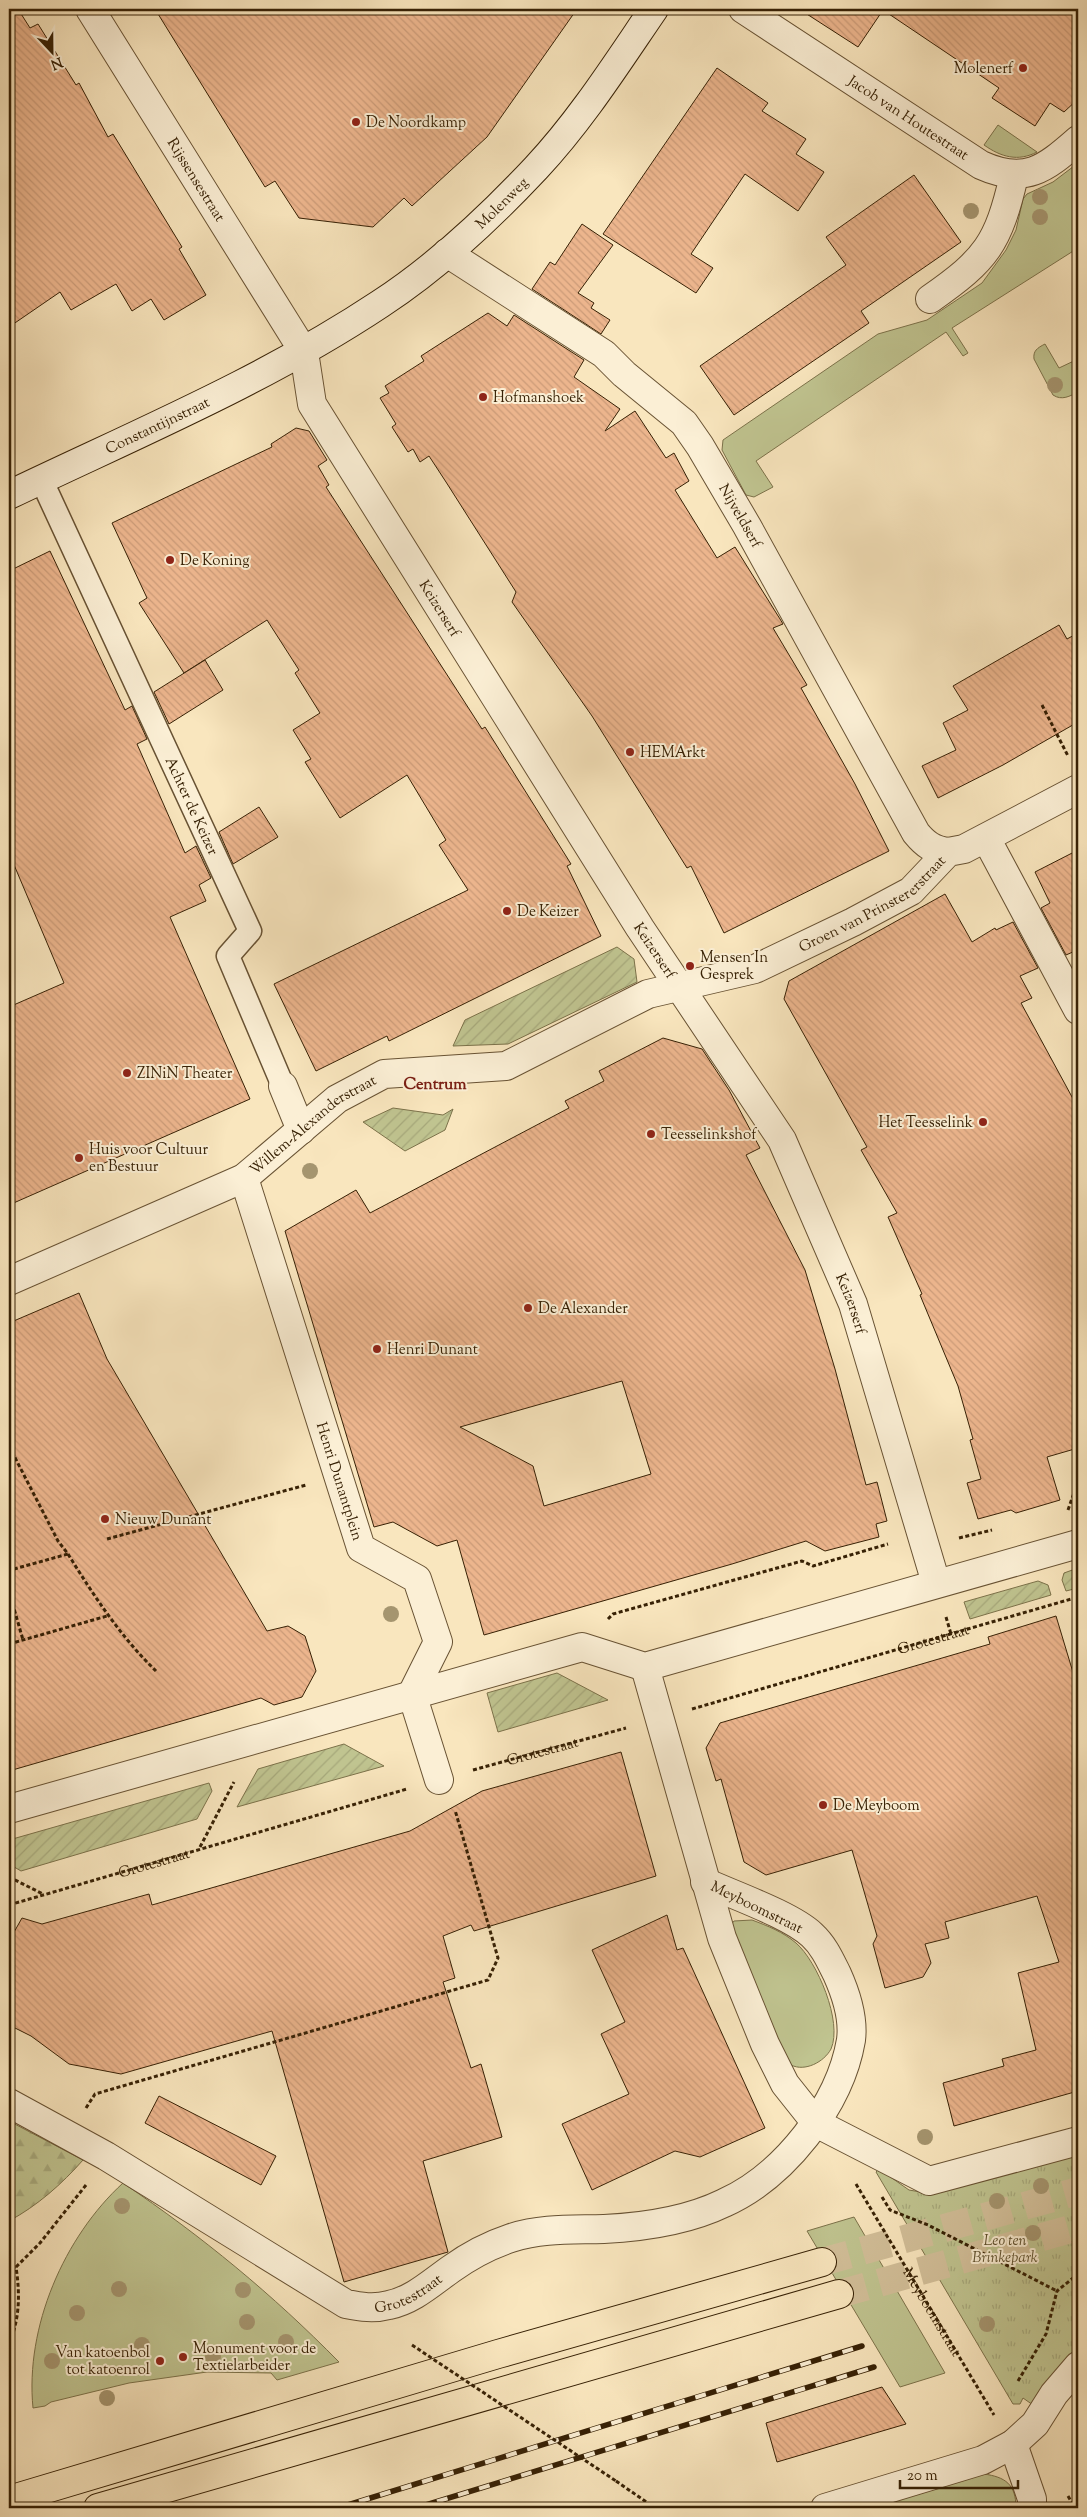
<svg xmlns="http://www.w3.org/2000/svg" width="1087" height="2517" font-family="'Sorts Mill Goudy',serif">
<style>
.grass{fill:#c0c490;stroke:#7c724a}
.forest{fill:url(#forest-firs);stroke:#7c724a}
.park{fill:url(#park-tufts);stroke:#7c724a}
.garden{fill:url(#garden-furrows);stroke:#7c724a}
.building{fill:url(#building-back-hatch);stroke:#372105;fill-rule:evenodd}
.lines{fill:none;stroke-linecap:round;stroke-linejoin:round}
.primary-tunnel{stroke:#d2bf99;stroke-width:28;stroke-dasharray:28 14;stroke-linecap:butt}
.lane-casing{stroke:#685233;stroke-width:25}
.street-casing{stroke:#685233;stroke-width:30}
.secondary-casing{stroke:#372105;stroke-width:30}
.primary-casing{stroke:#372105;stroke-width:30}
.path{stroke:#372105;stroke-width:3;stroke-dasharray:4 2.5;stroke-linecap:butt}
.lane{stroke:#fbefd5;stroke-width:22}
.street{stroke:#fbefd5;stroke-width:28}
.secondary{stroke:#fbefd5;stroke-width:28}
.primary{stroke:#f9e6be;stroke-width:28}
.rail-casing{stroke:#372105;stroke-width:5.5}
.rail{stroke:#fbefd5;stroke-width:4;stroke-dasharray:11;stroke-linecap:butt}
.path-bridge{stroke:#372105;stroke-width:3;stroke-dasharray:4 2.5;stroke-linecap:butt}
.tree{fill:#a5956f}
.poi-dot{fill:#8f2418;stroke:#fbefd5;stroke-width:2}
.labels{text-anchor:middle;stroke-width:4;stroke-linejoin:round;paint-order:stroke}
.poi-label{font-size:15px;fill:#372105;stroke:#fbefd5;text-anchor:start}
.street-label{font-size:15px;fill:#372105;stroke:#fbefd5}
.park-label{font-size:15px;font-style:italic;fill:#60522f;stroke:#fbefd5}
.neighbourhood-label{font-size:16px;font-weight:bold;fill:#7a1f14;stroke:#fbefd5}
</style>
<defs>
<pattern id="forest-firs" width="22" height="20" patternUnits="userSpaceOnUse" patternTransform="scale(1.25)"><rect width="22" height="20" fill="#c0c490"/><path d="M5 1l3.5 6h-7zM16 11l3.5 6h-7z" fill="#a6a87b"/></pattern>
<pattern id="park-tufts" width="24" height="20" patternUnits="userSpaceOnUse" patternTransform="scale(1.25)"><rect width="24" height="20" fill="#c0c490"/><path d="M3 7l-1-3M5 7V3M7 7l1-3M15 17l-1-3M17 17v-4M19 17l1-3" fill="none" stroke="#a6a87b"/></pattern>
<pattern id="garden-furrows" width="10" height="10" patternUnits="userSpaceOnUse" patternTransform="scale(1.25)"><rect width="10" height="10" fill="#c0c490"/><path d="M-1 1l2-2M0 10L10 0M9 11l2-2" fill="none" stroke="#a6a87b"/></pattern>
<pattern id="building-back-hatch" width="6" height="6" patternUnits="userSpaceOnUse" patternTransform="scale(1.25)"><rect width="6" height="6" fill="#ecb58d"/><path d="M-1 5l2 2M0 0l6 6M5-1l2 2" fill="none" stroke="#cb9b78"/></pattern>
</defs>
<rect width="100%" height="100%" fill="#f9e6be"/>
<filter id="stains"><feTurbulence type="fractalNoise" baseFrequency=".004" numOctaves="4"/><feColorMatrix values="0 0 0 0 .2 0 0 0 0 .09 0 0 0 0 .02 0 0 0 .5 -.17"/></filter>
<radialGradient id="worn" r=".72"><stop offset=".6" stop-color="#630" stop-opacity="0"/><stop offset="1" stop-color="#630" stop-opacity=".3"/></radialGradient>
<g class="grass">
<path d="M998 125 1037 152C1018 162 1001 157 984 145Z"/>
<path d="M1078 163V248L952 328 968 353 963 356 946 332 756 461 773 487 754 497 746 495 722 450 723 440 878 334 927 320 982 283 1006 250 1016 230 1023 199 1027 194 1053 182Z"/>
<path d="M1045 344 1059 368 1078 359V392C1070 396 1062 401 1053 395L1034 359C1033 351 1037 348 1045 344Z"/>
<path d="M752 1920C768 1926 783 1932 796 1943 817 1961 843 2022 831 2049 824 2062 805 2072 791 2065 787 2063 784 2058 781 2055L730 1926 734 1921Z"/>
<path d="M123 2183C203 2237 272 2294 339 2362L277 2380 271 2373 207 2372 129 2383 51 2402 45 2406 33 2408C25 2327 64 2237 123 2183Z"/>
<path d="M854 2217 945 2373 900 2387 807 2231Z"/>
<path d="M984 2474C1005 2477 1016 2484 1016 2508H871Z"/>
</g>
<path class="forest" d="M9 2121 83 2160C62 2184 37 2206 9 2221Z"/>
<path class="park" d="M1078 2153V2350L1057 2369 1033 2405 1023 2398 1020 2404H1013L876 2172 879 2169 909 2190 932 2194Z"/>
<g class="garden">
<path d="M617 947 634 959 637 982 508 1044 453 1046 465 1020Z"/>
<path d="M393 1108 443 1115 453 1109 445 1130 405 1151 363 1122Z"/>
<path d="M1078 1568V1588L1066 1591 1062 1580 1064 1573Z"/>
<path d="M1038 1581 1048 1585 1051 1595 970 1619 964 1602Z"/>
<path d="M557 1673 608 1700 498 1732 487 1693Z"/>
<path d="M344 1744 384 1766 237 1807 258 1769Z"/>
<path d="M209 1783 212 1791 197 1819 21 1871 9 1864V1840Z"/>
</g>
<g class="building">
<path d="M9 9H18L30 28 38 24 76 85 79 83 108 137 113 134 182 247 179 249 206 295 164 320 151 299 132 311 116 284 71 310 60 292 9 327Z"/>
<path d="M155 9H577L487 137 412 206 404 198 373 227 299 218 275 181 265 187Z"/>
<path d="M799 9H1078V99L1064 112 1050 103 1035 126 992 98 999 88 883 10 858 47Z"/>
<path d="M717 68 768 103 762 111 806 139 796 154 824 172 798 211 745 174 691 254 713 268 696 293 603 234Z"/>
<path d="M914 175 961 242 861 311 869 323 734 415 700 366 846 265 826 237Z"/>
<path d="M582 224 613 245 578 293 594 303 591 308 610 320 601 334 532 289 550 262 555 265Z"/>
<path d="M488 313 507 326 514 315 584 360 574 377 620 409 605 431 635 411 666 458 674 453 689 481 675 490 717 558 735 547 780 619 783 624 773 628 807 685 801 688 855 784 889 851 724 933 691 866 687 868 592 716 512 602 516 592 446 482 429 456 420 462 413 449 408 452 392 427 396 424 380 398 389 393 385 386 424 361 421 356Z"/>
<path d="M296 428 309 431 327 460 318 466 329 485 326 487 482 729 485 727 571 864 567 866 601 936 389 1041 387 1036 316 1071 274 984 468 890 439 845 446 840 407 775 340 818 305 762 311 759 293 730 320 713 295 673 299 670 267 620 184 673 139 603 147 598 112 523 272 447 271 444Z"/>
<path d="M50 551 125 710 132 706 147 739 137 744 185 853 196 846 211 878 199 885 206 901 170 917 250 1099 9 1205V1007L64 983 9 853V571Z"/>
<path d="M1059 625 1067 639 1078 633V722L1003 765 938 798 922 766 956 750 943 723 968 710 953 686Z"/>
<path d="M205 660 223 690 169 724 154 692Z"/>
<path d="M259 807 278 837 233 864 219 832Z"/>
<path d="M1078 850V958L1075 951 1066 955 1041 908 1050 903 1035 872Z"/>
<path d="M945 894 972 942 995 928 996 930 1013 922 1038 968 1020 976 1032 998 1021 1003 1078 1108V1448L1047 1457 1060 1500 1016 1513 1011 1510 978 1519 967 1483 981 1479 970 1440 973 1439 958 1386 920 1295 922 1294 888 1217 897 1213 861 1150 867 1147 784 999 789 981Z"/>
<path d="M663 1038 702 1049 729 1090 760 1148 746 1155 805 1270 835 1369 866 1485 877 1482 887 1521 876 1524 879 1537 825 1551 806 1541 732 1564 484 1635 457 1540 437 1546 393 1522 374 1527 285 1231 356 1190 370 1213 569 1108 565 1101 604 1081 599 1071ZM622 1381 651 1474 544 1506 533 1466 460 1427Z"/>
<path d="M79 1293 107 1359 267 1631 288 1626 305 1636 316 1671 302 1697 274 1705 261 1698 9 1771V1323Z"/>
<path d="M1056 1616 1078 1689V2091L954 2126 943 2083 1004 2066 1002 2059 1036 2050 1018 1973 1059 1962 1037 1896 945 1922 949 1938 925 1944 931 1963 923 1977 885 1988 873 1944 877 1936 852 1850 766 1875 744 1862 721 1779 716 1781 706 1748 720 1723 990 1644 988 1637Z"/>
<path d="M621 1752 656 1876 474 1931 471 1925 443 1936 455 1978 443 1982 471 2068 481 2064 502 2137 423 2161 448 2252 344 2282 272 2031 121 2074 69 2064 31 2036 9 2025V1941L22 1918 42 1924 149 1894 152 1905 410 1831 482 1791Z"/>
<path d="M667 1915 677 1950 683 1948 765 2128 700 2157 675 2151 592 2190 562 2124 629 2094 601 2034 625 2022 592 1950Z"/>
<path d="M159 2096 276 2156 261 2185 145 2123Z"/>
<path d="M882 2387 906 2424 777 2462 766 2423Z"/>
</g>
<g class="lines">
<g class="primary-tunnel">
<path d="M822 2262 1078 2191"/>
<path d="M839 2294 1078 2227"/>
</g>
<defs>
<g id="lane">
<path id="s5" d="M41 479 250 931 228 956 283 1086"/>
</g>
<g id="street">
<path id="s6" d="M90 9 304 352 312 404 640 928 782 1140 853 1304 936 1583"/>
<path id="s7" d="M743 9 981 165C1025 185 1045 169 1078 140"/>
<path id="s8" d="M447 253 604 354 624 374 684 423 700 446 747 526 916 833C925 844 933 850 948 852"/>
<path d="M930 299C987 259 998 244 1014 176"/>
<path d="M986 838 1078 1010"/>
<path d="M283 1086 301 1130"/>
<path id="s9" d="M244 1178 361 1548 417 1579 438 1642 412 1694 439 1780"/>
<path id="s10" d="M9 1281 244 1178 337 1099 384 1074 506 1066 648 994 755 969 853 922 911 891 948 852 964 849 1078 789"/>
<path d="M645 1667 722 1938 765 2044 785 2084 816 2123 929 2181 1078 2141"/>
<path d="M9 1809 582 1647 645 1667 1078 1544"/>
<path id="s11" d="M9 2103 106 2156 346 2304C361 2307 374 2309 389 2305 413 2300 431 2283 451 2269 469 2256 490 2245 511 2238 542 2228 572 2230 604 2229 645 2227 687 2221 724 2203 784 2176 840 2105 851 2040 854 2017 846 1994 837 1974 830 1960 824 1946 812 1935 791 1915 733 1895 705 1882"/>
<path d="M1013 2444 1032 2499V2508"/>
<path d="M825 2508 983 2460 1013 2444 1035 2424 1054 2394 1078 2366"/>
</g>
<g id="secondary">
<path id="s12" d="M9 495C134 435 264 381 380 304 437 267 490 217 536 168 581 120 617 63 654 9"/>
</g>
<g id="primary">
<path d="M9 2500 498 2354 822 2262"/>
<path d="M98 2508 839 2294"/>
</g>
</defs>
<use href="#lane" class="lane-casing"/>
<use href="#street" class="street-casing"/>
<use href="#secondary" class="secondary-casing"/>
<use href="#primary" class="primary-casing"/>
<g class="path">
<path d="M1042 705 1068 756"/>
<path d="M9 1446 58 1541 68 1554 14 1569"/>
<path d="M1068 1510 1075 1490 1078 1489"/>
<path d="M959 1538 992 1530"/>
<path d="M107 1539 306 1485"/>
<path d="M68 1554C94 1596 120 1636 156 1671"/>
<path d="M9 1591 23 1640"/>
<path d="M946 1617 951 1634"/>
<path d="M608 1619 613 1614 802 1561 813 1566 888 1544"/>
<path d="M9 1644 107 1616"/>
<path id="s1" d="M692 1709 1078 1597"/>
<path id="s2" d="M473 1770 626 1728"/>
<path d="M200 1847 234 1782"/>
<path d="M9 1877 43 1894"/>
<path id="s3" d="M9 1905 407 1789"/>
<path d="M86 2108 95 2094 488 1980 498 1958 455 1810"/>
<path id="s4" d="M856 2184 994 2415"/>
<path d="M882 2197 890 2210 928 2225 1057 2291"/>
<path d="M9 2266 16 2267"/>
<path d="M16 2267 40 2243 86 2185"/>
<path d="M9 2344C20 2318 20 2294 16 2267"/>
<path d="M1018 2381 1046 2334 1057 2291 1078 2274"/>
<path d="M616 2481 655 2508"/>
<path d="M1068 2496 1075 2508"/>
</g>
<use href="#lane" class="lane"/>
<use href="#street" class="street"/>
<use href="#secondary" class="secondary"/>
<use href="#primary" class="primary"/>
<defs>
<g id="rail">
<path d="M338 2508 862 2346"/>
<path d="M416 2508 874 2367"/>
</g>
</defs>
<use href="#rail" class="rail-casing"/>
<use href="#rail" class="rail"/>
<path class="path-bridge" d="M412 2345 616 2481"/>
</g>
<g class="tree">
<circle cx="1040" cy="197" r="8"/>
<circle cx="971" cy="211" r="8"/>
<circle cx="1040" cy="217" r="8"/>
<circle cx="1055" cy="385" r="8"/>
<circle cx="310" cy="1171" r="8"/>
<circle cx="391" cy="1614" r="8"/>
<circle cx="925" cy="2137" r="8"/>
<circle cx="1041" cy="2186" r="8"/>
<circle cx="997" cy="2201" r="8"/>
<circle cx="122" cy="2206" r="8"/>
<circle cx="1033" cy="2233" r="8"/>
<circle cx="119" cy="2289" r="8"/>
<circle cx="243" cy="2290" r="8"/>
<circle cx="77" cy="2313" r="8"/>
<circle cx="247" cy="2322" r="8"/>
<circle cx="987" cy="2324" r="8"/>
<circle cx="286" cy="2342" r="8"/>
<circle cx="142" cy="2345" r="8"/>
<circle cx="213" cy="2357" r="8"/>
<circle cx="52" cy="2361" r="8"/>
<circle cx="107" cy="2398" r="8"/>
</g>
<g class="poi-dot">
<circle cx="1023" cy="68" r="5"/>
<circle cx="356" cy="122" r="5"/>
<circle cx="483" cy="397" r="5"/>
<circle cx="170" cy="560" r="5"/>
<circle cx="630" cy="752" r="5"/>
<circle cx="507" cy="911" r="5"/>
<circle cx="690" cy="966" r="5"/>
<circle cx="127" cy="1073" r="5"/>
<circle cx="983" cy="1122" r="5"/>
<circle cx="651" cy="1134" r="5"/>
<circle cx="79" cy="1158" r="5"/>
<circle cx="528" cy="1308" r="5"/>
<circle cx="377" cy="1349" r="5"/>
<circle cx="105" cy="1519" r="5"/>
<circle cx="823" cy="1805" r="5"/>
<circle cx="183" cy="2357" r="5"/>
<circle cx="160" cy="2361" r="5"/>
</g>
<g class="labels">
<g class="poi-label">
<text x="1013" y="73" text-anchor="end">Molenerf</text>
<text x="366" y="127">De Noordkamp</text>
<text x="493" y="402">Hofmanshoek</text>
<text x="180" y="565">De Koning</text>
<text x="640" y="757">HEMArkt</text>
<text x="517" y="916">De Keizer</text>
<text x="700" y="962">Mensen In<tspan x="700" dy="17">Gesprek</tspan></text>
<text x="137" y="1078">ZINiN Theater</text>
<text x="973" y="1127" text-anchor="end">Het Teesselink</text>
<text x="661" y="1139">Teesselinkshof</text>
<text x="89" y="1154">Huis voor Cultuur<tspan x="89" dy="17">en Bestuur</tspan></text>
<text x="538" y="1313">De Alexander</text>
<text x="387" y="1354">Henri Dunant</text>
<text x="115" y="1524">Nieuw Dunant</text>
<text x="833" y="1810">De Meyboom</text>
<text x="193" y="2353">Monument voor de<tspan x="193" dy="17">Textielarbeider</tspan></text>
<text x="150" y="2357" text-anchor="end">Van katoenbol<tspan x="150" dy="17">tot katoenrol</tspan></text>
</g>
<g class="street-label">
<text dy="5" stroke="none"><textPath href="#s7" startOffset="198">Jacob van Houtestraat</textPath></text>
<text dy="5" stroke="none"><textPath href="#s6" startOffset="201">Rijssensestraat</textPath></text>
<text dy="5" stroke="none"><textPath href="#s12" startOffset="576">Molenweg</textPath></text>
<text dy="5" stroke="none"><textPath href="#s12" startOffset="164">Constantijnstraat</textPath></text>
<text dy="5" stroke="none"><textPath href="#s8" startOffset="401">Nijveldserf</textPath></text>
<text dy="5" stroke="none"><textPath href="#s6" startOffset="698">Keizerserf</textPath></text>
<text dy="5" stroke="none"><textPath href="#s5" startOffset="360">Achter de Keizer</textPath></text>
<text dy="5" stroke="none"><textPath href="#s10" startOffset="958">Groen van Prinstererstraat</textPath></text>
<text dy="5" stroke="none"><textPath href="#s6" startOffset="1102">Keizerserf</textPath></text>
<text dy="5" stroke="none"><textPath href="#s10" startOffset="344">Willem-Alexanderstraat</textPath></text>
<text dy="5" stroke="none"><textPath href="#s6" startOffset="1508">Keizerserf</textPath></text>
<text dy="5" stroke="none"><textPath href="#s9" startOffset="318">Henri Dunantplein</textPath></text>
<text dy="5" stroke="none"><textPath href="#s1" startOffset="251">Grotestraat</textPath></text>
<text dy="5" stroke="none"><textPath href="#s2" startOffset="72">Grotestraat</textPath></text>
<text dy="5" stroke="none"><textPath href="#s3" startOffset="151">Grotestraat</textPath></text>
<text transform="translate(757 1907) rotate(26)" y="5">Meyboomstraat</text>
<text dy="5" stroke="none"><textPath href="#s11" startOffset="458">Grotestraat</textPath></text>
<text dy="5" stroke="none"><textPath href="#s4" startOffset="149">Meyboomstraat</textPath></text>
</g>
<g class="park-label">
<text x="1005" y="2245">Leo ten<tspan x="1005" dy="17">Brinkepark</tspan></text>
</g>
<g class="neighbourhood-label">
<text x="435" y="1089">Centrum</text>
</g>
</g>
<rect width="1087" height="2517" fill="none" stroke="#f9e6be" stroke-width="30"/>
<rect x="10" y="10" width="1067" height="2497" fill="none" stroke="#372105" stroke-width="2.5"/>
<rect x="15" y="15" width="1057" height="2487" fill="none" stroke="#372105"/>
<g transform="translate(52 52) rotate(158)" stroke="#fbefd5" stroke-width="4" paint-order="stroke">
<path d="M0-4L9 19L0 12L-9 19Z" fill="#372105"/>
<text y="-8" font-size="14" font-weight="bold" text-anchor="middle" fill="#372105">N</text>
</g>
<path d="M900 2480v8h118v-8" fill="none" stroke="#372105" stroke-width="2.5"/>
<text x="907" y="2480" font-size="15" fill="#372105" stroke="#fbefd5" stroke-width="4" paint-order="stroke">20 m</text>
<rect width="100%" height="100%" filter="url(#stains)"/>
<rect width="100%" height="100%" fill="url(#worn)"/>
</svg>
